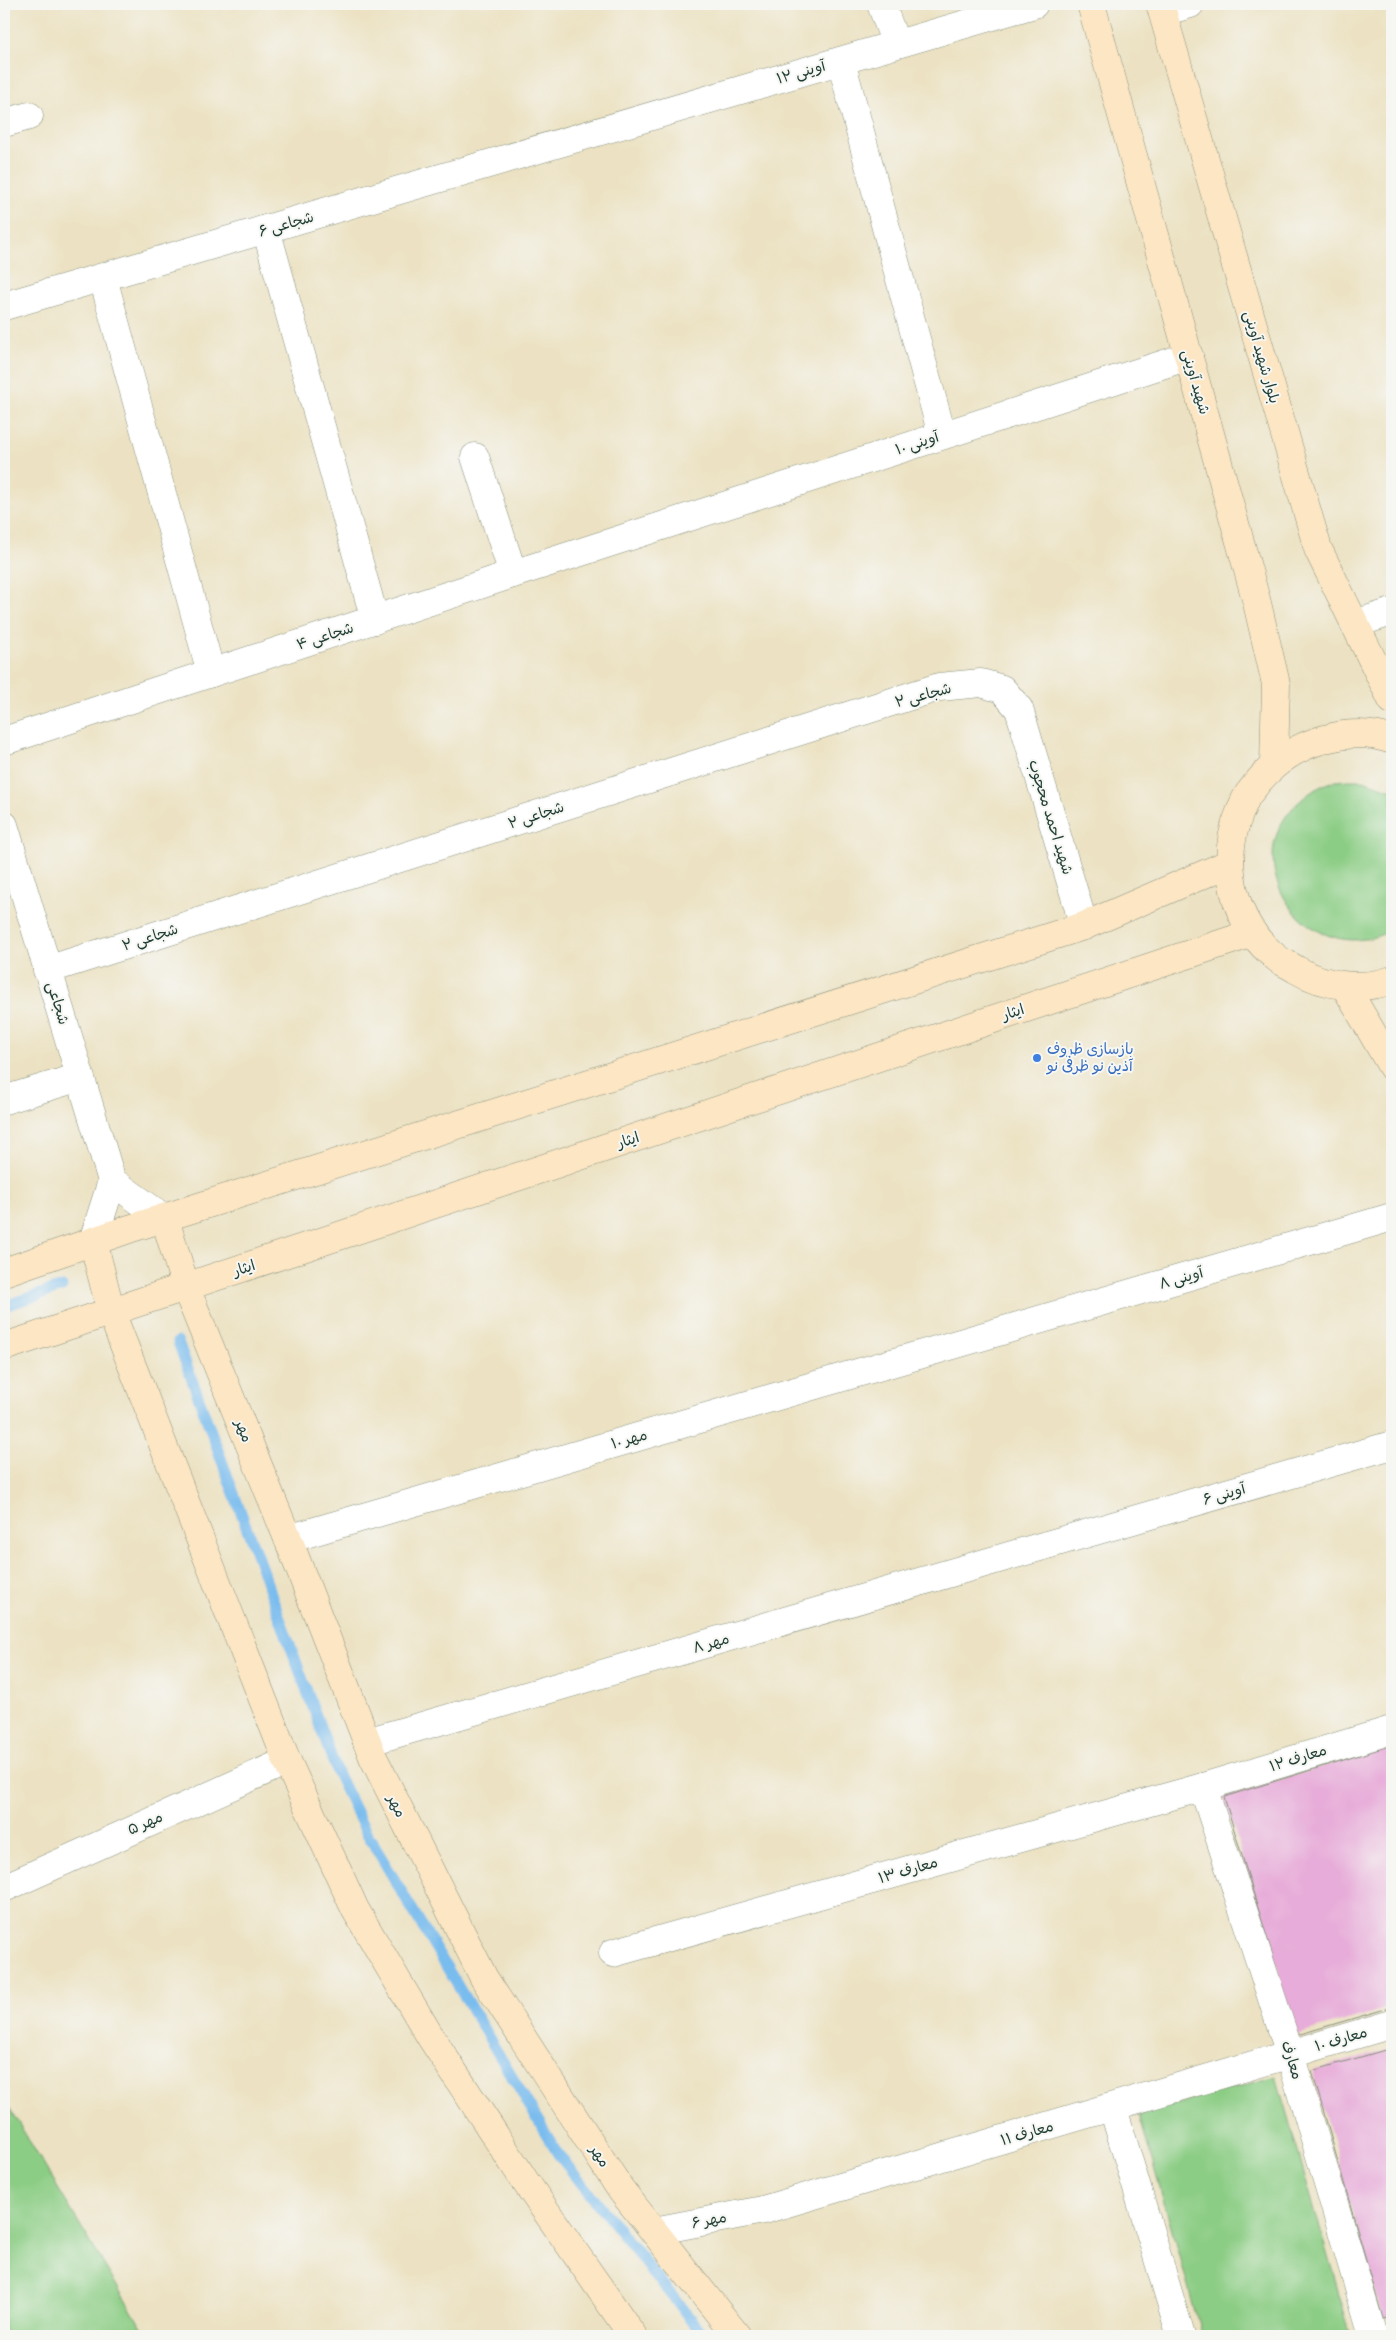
<svg xmlns="http://www.w3.org/2000/svg" width="1396" height="2340" font-family="'Gochi Hand','Playpen Sans Arabic',sans-serif">
<style>
.green{fill:#8ccd85;stroke:#56855c}
.lines{fill:none;stroke-linecap:round;stroke-linejoin:round}
.stream{stroke:#79bcee;stroke-width:11}
.building{fill:#e7acd9}
.street-casing{stroke:#86907c;stroke-width:29}
.secondary-casing{stroke:#86907c;stroke-width:29}
.street{stroke:#fff;stroke-width:28}
.secondary{stroke:#fce6c4;stroke-width:28}
.shop-dot{fill:#3f7fe0;stroke:#f6f6f2;stroke-width:2}
.labels{text-anchor:middle;stroke-width:4;stroke-linejoin:round;paint-order:stroke}
.street-label{font-size:15px;fill:#1f3d34;stroke:#f6f6f2}
.shop-label{font-size:15px;fill:#366cbe;stroke:#f6f6f2;text-anchor:start}
</style>
<rect width="100%" height="100%" fill="#f6f6f2"/>
<filter id="ink" filterUnits="userSpaceOnUse"><feTurbulence type="fractalNoise" baseFrequency=".02" numOctaves="2"/><feDisplacementMap in="SourceGraphic" scale="10" xChannelSelector="R" yChannelSelector="G"/><feConvolveMatrix kernelMatrix="1 2 1 2 8 2 1 2 1" color-interpolation-filters="sRGB"/></filter>
<filter id="wash" filterUnits="userSpaceOnUse"><feTurbulence type="fractalNoise" baseFrequency=".0096" numOctaves="4" result="noise"/><feDisplacementMap in="SourceGraphic" scale="20" xChannelSelector="R" yChannelSelector="G"/><feGaussianBlur stdDeviation="1.12" result="paint"/><feColorMatrix in="noise" values="0 0 0 0 0 0 0 0 0 0 0 0 0 0 0 0 0 1.4 0 .05"/><feComposite in="paint" operator="in"/></filter>
<g filter="url(#wash)">
<rect width="100%" height="100%" fill="#ece2c3"/>
<g class="green">
<path d="M1363 780 1392 790V930C1309 974 1230 861 1300 801 1310 792 1322 784 1336 781 1344 780 1354 780 1363 780Z"/>
<path d="M1276 2076 1350 2332 1336 2336H1202L1139 2115Z"/>
<path d="M4 2099 147 2336H4Z"/>
</g>
<g class="lines">
<g class="stream">
<path d="M4 1306 62 1287"/>
<path d="M178 1342 338 1775 365 1830 558 2154 704 2336"/>
</g>
</g>
<g id="blocks">
<g class="building">
<path d="M1392 1745V2007L1297 2035 1224 1797Z"/>
<path d="M1392 2048V2317L1383 2319 1312 2071Z"/>
</g>
</g>
</g>
<g filter="url(#ink)">
<use href="#blocks" fill-opacity="0" stroke="#86907c" stroke-width="1"/>
<g class="lines">
<defs>
<g id="street">
<path d="M881 4 896 44"/>
<path d="M1163 12 1190 4"/>
<path d="M841 61 942 435"/>
<path d="M4 123 29 116"/>
<path d="M266 229 375 620"/>
<path d="M103 278 211 673"/>
<path d="M4 306 1034 4"/>
<path d="M475 457 513 574"/>
<path d="M1354 624 1392 612"/>
<path d="M4 741 513 574 1189 356"/>
<path d="M4 825 112 1181"/>
<path d="M47 970 939 687 981 683 1002 689 1019 709 1084 926"/>
<path d="M4 1100 80 1077"/>
<path d="M112 1181 165 1219"/>
<path d="M93 1241 112 1181"/>
<path d="M288 1539 1392 1217"/>
<path d="M367 1742 1392 1445"/>
<path d="M1203 1787 1290 2054 1373 2336"/>
<path d="M4 1888 287 1761"/>
<path d="M613 1953 1203 1787 1392 1730"/>
<path d="M1113 2108 1181 2336"/>
<path d="M654 2231 763 2210 1392 2024"/>
</g>
<g id="secondary">
<path d="M1091 4 1257 603 1276 684 1274 764"/>
<path d="M1160 4 1318 549 1392 700"/>
<path d="M1392 740C1371 732 1347 733 1325 739 1294 747 1269 766 1250 792 1245 797 1243 806 1240 812 1219 862 1233 925 1278 959 1284 963 1291 966 1297 970 1325 986 1362 991 1392 980"/>
<path d="M1345 986 1392 1067"/>
<path d="M165 1219 186 1288 288 1539 373 1757 484 1978 621 2190 737 2336"/>
<path d="M93 1241 111 1312 287 1761 355 1909 430 2036 525 2181 633 2336"/>
<path d="M4 1272 129 1229 1084 926 1230 863"/>
<path d="M4 1347 1253 933"/>
</g>
</defs>
<use href="#street" class="street-casing"/>
<use href="#secondary" class="secondary-casing"/>
<use href="#street" class="street"/>
<use href="#secondary" class="secondary"/>
</g>
</g>
<circle class="shop-dot" cx="1037" cy="1058" r="5"/>
<g class="labels">
<g class="street-label">
<text transform="translate(801 72) rotate(-16)" y="5">۱۲ آوینی</text>
<text transform="translate(286 224) rotate(-16)" y="5">شجاعی ۶</text>
<text transform="translate(1262 357) rotate(74)" y="5">بلوار شهید آوینی</text>
<text transform="translate(1196 382) rotate(74)" y="5">شهید آوینی</text>
<text transform="translate(917 443) rotate(-18)" y="5">۱۰ آوینی</text>
<text transform="translate(325 636) rotate(-18)" y="5">شجاعی ۴</text>
<text transform="translate(923 695) rotate(-15)" y="5">شجاعی ۲</text>
<text transform="translate(536 815) rotate(-18)" y="5">شجاعی ۲</text>
<text transform="translate(1051 817) rotate(73)" y="5">شهید احمد محجوب</text>
<text transform="translate(150 937) rotate(-18)" y="5">شجاعی ۲</text>
<text transform="translate(58 1003) rotate(73)" y="5">شجاعی</text>
<text transform="translate(1013 1012) rotate(-18)" y="5">ایثار</text>
<text transform="translate(628 1140) rotate(-18)" y="5">ایثار</text>
<text transform="translate(244 1268) rotate(-18)" y="5">ایثار</text>
<text transform="translate(1181 1278) rotate(-16)" y="5">۸ آوینی</text>
<text transform="translate(244 1431) rotate(68)" y="5">مهر</text>
<text transform="translate(629 1439) rotate(-16)" y="5">مهر ۱۰</text>
<text transform="translate(1224 1494) rotate(-16)" y="5">۶ آوینی</text>
<text transform="translate(711 1643) rotate(-16)" y="5">مهر ۸</text>
<text transform="translate(1298 1758) rotate(-17)" y="5">معارف ۱۲</text>
<text transform="translate(397 1806) rotate(63)" y="5">مهر</text>
<text transform="translate(145 1823) rotate(-24)" y="5">مهر ۵</text>
<text transform="translate(908 1870) rotate(-16)" y="5">معارف ۱۳</text>
<text transform="translate(1341 2039) rotate(-16)" y="5">معارف ۱۰</text>
<text transform="translate(1292 2060) rotate(73)" y="5">معارف</text>
<text transform="translate(1027 2133) rotate(-16)" y="5">معارف ۱۱</text>
<text transform="translate(600 2156) rotate(57)" y="5">مهر</text>
<text transform="translate(709 2220) rotate(-11)" y="5">مهر ۶</text>
</g>
<g class="shop-label">
<text x="1047" y="1054">بازسازی ظروف<tspan x="1047" dy="17">آذین نو ظرفی نو</tspan></text>
</g>
</g>
<rect width="1396" height="2340" fill="none" stroke="#f6f6f2" stroke-width="20"/>
</svg>
